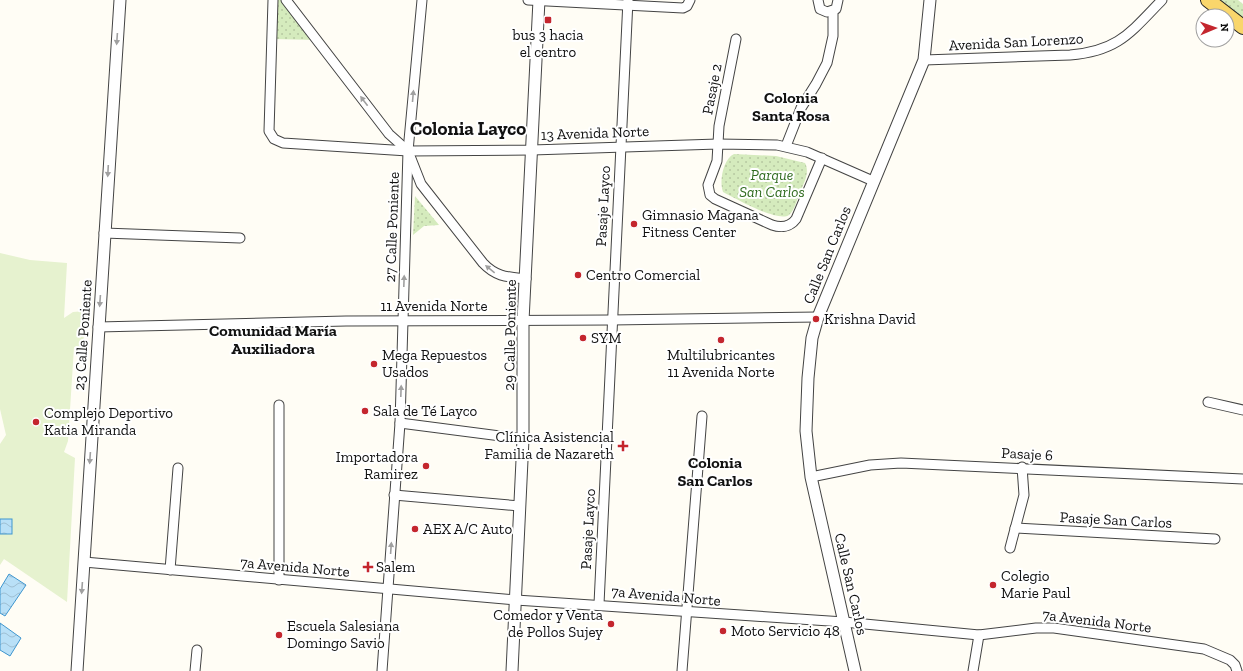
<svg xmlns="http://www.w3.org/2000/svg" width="1243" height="671" font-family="'Zilla Slab',serif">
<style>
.grass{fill:url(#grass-dots)}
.pitch{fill:#e6f2cf}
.water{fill:url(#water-waves);stroke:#3f96cf}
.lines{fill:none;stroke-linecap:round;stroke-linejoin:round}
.minor-casing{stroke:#444;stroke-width:11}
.tertiary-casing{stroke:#444;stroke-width:13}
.primary-casing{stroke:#222;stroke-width:16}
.minor{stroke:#fff;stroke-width:9}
.tertiary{stroke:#fff;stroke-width:11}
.primary{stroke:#f9d66b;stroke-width:14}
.oneway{fill:#a0a0a0}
.poi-dot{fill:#c4262e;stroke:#fff;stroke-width:1.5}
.labels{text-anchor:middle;stroke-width:4;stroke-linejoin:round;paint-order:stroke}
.poi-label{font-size:15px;fill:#111;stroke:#fff;text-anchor:start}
.street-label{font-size:15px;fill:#111;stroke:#fff}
.park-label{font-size:15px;font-style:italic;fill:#2f6b1f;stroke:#fff}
.neighbourhood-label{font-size:16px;font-weight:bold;fill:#111;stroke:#fff}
.district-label{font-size:19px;font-weight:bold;fill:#111;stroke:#fff}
</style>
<defs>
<pattern id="grass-dots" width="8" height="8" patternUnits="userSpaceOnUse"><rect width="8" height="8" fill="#d5ebbd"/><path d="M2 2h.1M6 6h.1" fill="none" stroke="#b6c8a1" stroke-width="1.8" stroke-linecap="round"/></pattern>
<pattern id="water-waves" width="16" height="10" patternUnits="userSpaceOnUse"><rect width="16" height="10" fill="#b9e0f7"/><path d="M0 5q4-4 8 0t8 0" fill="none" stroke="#9ebfd3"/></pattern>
</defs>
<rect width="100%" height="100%" fill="#fffdf5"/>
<g class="grass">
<path d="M273 0H286L318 40 271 39Z"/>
<path d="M1221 0H1238L1243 4V19Z"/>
<path d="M734 154 776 156 805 163C810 172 804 183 800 192 797 199 795 210 789 215 778 223 735 198 723 192 719 182 723 159 734 154Z"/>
<path d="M415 196 439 225 424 226 413 235Z"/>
</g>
<path class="pitch" d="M0 253 30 260 67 263 64 318 73 312 85 311 83 350 74 347 68 441 64 452 75 458 67 602 4 559 0 565V444L6 435 0 409Z"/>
<g class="water">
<rect x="0" y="519" width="12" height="15"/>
<path d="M9 574 26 585 5 616 0 613V589Z"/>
<path d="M0 623 21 638 10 656 0 650Z"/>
</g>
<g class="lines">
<defs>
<g id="minor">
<path d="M273 0 269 131 274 139 283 143 408 151 532 150 718 144 777 145 807 152 873 181"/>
<path d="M286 0 389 134 408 151 421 184 483 263C496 277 508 277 526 279"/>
<path d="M528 0 683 8 687 6 690 0"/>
<path d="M818 0 820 9 827 12 836 9 838 0"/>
<path d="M736 39 719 126 717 161 708 185 710 195 715 199 772 225C781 228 790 227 796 219L822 158"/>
<path d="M924 60 1070 55C1118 51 1130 33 1162 0"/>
<path d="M786 146 801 108 816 84 827 63 833 36V11"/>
<path d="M104 233 240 238"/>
<path d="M98 327 346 321 611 320 818 317"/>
<path d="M1208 402 1243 410"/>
<path d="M279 405V580"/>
<path d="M400 423 523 439"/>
<path d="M811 477 870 465 901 463 1243 479"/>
<path d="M394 495 520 506"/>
<path d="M1015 528 1215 539"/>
<path d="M1010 548 1024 495 1022 467"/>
<path d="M84 562 516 600 844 622 979 635 1036 628H1054L1204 649 1230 660 1235 665 1237 671"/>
<path d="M170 570 178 468"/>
<path d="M599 604 628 0"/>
<path d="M195 671 197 650"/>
<path d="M382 671 400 423 408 151 422 0"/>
<path d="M682 671 702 416"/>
<path d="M973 671 979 635"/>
</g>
<g id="tertiary">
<path d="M77 671 120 0"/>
<path d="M512 671 523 439V321L539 0"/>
<path d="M855 671 811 477 806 431 808 378 812 338 818 317 924 60 930 0"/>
</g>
<path id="primary" d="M1208 0 1243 27"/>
</defs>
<use href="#minor" class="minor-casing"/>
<use href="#tertiary" class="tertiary-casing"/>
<use href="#primary" class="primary-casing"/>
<use href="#minor" class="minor"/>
<use href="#tertiary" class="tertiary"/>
<use href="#primary" class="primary"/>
</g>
<defs><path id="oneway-solid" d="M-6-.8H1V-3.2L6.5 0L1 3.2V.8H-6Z"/></defs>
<g class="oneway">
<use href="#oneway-solid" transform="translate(117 39) rotate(94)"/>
<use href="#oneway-solid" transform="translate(413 96) rotate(-85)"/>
<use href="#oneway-solid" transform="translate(364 101) rotate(-127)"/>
<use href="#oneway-solid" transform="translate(108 171) rotate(93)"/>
<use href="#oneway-solid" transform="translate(490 269) rotate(-141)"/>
<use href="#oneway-solid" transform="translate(404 281) rotate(-88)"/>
<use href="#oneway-solid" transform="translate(100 301) rotate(94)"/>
<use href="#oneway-solid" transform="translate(401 391) rotate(-88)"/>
<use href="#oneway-solid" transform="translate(90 458) rotate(94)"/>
<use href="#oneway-solid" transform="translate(391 548) rotate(-86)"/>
<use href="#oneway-solid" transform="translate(82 588) rotate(94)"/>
</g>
<g class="poi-dot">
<rect x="544" y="16" width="8" height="8" rx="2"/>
<circle cx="634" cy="224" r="4"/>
<circle cx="578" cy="275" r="4"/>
<circle cx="816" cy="319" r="4"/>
<circle cx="583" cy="338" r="4"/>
<circle cx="721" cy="340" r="4"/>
<circle cx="374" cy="364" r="4"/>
<circle cx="365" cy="411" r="4"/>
<circle cx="36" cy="422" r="4"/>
<path d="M621 440h4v4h4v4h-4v4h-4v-4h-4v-4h4z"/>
<circle cx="426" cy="466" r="4"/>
<circle cx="415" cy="529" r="4"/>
<path d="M366 561h4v4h4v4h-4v4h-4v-4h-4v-4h4z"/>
<circle cx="993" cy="585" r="4"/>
<circle cx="611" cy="624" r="4"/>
<circle cx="723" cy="631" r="4"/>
<circle cx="279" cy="635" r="4"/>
</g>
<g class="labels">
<g class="poi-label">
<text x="548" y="40" text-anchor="middle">bus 3 hacia<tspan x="548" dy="17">el centro</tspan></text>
<text x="642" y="220">Gimnasio Magana<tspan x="642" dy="17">Fitness Center</tspan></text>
<text x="586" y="280">Centro Comercial</text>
<text x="824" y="324">Krishna David</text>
<text x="591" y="343">SYM</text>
<text x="382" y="360">Mega Repuestos<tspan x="382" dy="17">Usados</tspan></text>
<text x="721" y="360" text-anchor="middle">Multilubricantes<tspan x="721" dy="17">11 Avenida Norte</tspan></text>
<text x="373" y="416">Sala de Té Layco</text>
<text x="44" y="418">Complejo Deportivo<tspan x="44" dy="17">Katia Miranda</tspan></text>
<text x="614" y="442" text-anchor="end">Clínica Asistencial<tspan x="614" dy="17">Familia de Nazareth</tspan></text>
<text x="418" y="462" text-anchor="end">Importadora<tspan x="418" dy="17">Ramirez</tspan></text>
<text x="423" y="534">AEX A/C Auto</text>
<text x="376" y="572">Salem</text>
<text x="1001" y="581">Colegio<tspan x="1001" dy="17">Marie Paul</tspan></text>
<text x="603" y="620" text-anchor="end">Comedor y Venta<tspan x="603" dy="17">de Pollos Sujey</tspan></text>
<text x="287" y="631">Escuela Salesiana<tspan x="287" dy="17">Domingo Savio</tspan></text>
<text x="731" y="636">Moto Servicio 48</text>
</g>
<g class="street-label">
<text transform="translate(1016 42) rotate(-3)" y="5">Avenida San Lorenzo</text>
<text transform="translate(712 89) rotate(-79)" y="5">Pasaje 2</text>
<text transform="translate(595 133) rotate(-2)" y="5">13 Avenida Norte</text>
<text transform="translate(603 206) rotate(-87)" y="5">Pasaje Layco</text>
<text transform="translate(392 227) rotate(-88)" y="5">27 Calle Poniente</text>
<text transform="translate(827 255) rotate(-68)" y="5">Calle San Carlos</text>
<text x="434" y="311">11 Avenida Norte</text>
<text transform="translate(83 335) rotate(-86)" y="5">23 Calle Poniente</text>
<text transform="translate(510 335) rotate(-89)" y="5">29 Calle Poniente</text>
<text transform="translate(1027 454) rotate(3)" y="5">Pasaje 6</text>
<text transform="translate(1116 520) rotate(3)" y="5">Pasaje San Carlos</text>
<text transform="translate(588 529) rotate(-87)" y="5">Pasaje Layco</text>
<text transform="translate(295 567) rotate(5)" y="5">7a Avenida Norte</text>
<text transform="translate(851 584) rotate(77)" y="5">Calle San Carlos</text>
<text transform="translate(666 596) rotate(5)" y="5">7a Avenida Norte</text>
<text transform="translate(1097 621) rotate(7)" y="5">7a Avenida Norte</text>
</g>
<g class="park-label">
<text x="772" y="180">Parque<tspan x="772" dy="17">San Carlos</tspan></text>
</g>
<g class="neighbourhood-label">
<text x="791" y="103">Colonia<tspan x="791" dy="18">Santa Rosa</tspan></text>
<text x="273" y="336">Comunidad María<tspan x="273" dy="18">Auxiliadora</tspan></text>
<text x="715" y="468">Colonia<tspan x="715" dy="18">San Carlos</tspan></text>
</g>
<g class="district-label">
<text x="468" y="135">Colonia Layco</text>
</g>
</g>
<g transform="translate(1215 28) rotate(88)"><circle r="19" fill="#ffffff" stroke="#a0a0a0"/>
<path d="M0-3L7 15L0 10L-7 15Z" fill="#c4262e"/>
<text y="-6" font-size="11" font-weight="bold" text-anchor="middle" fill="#111111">N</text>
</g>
</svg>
